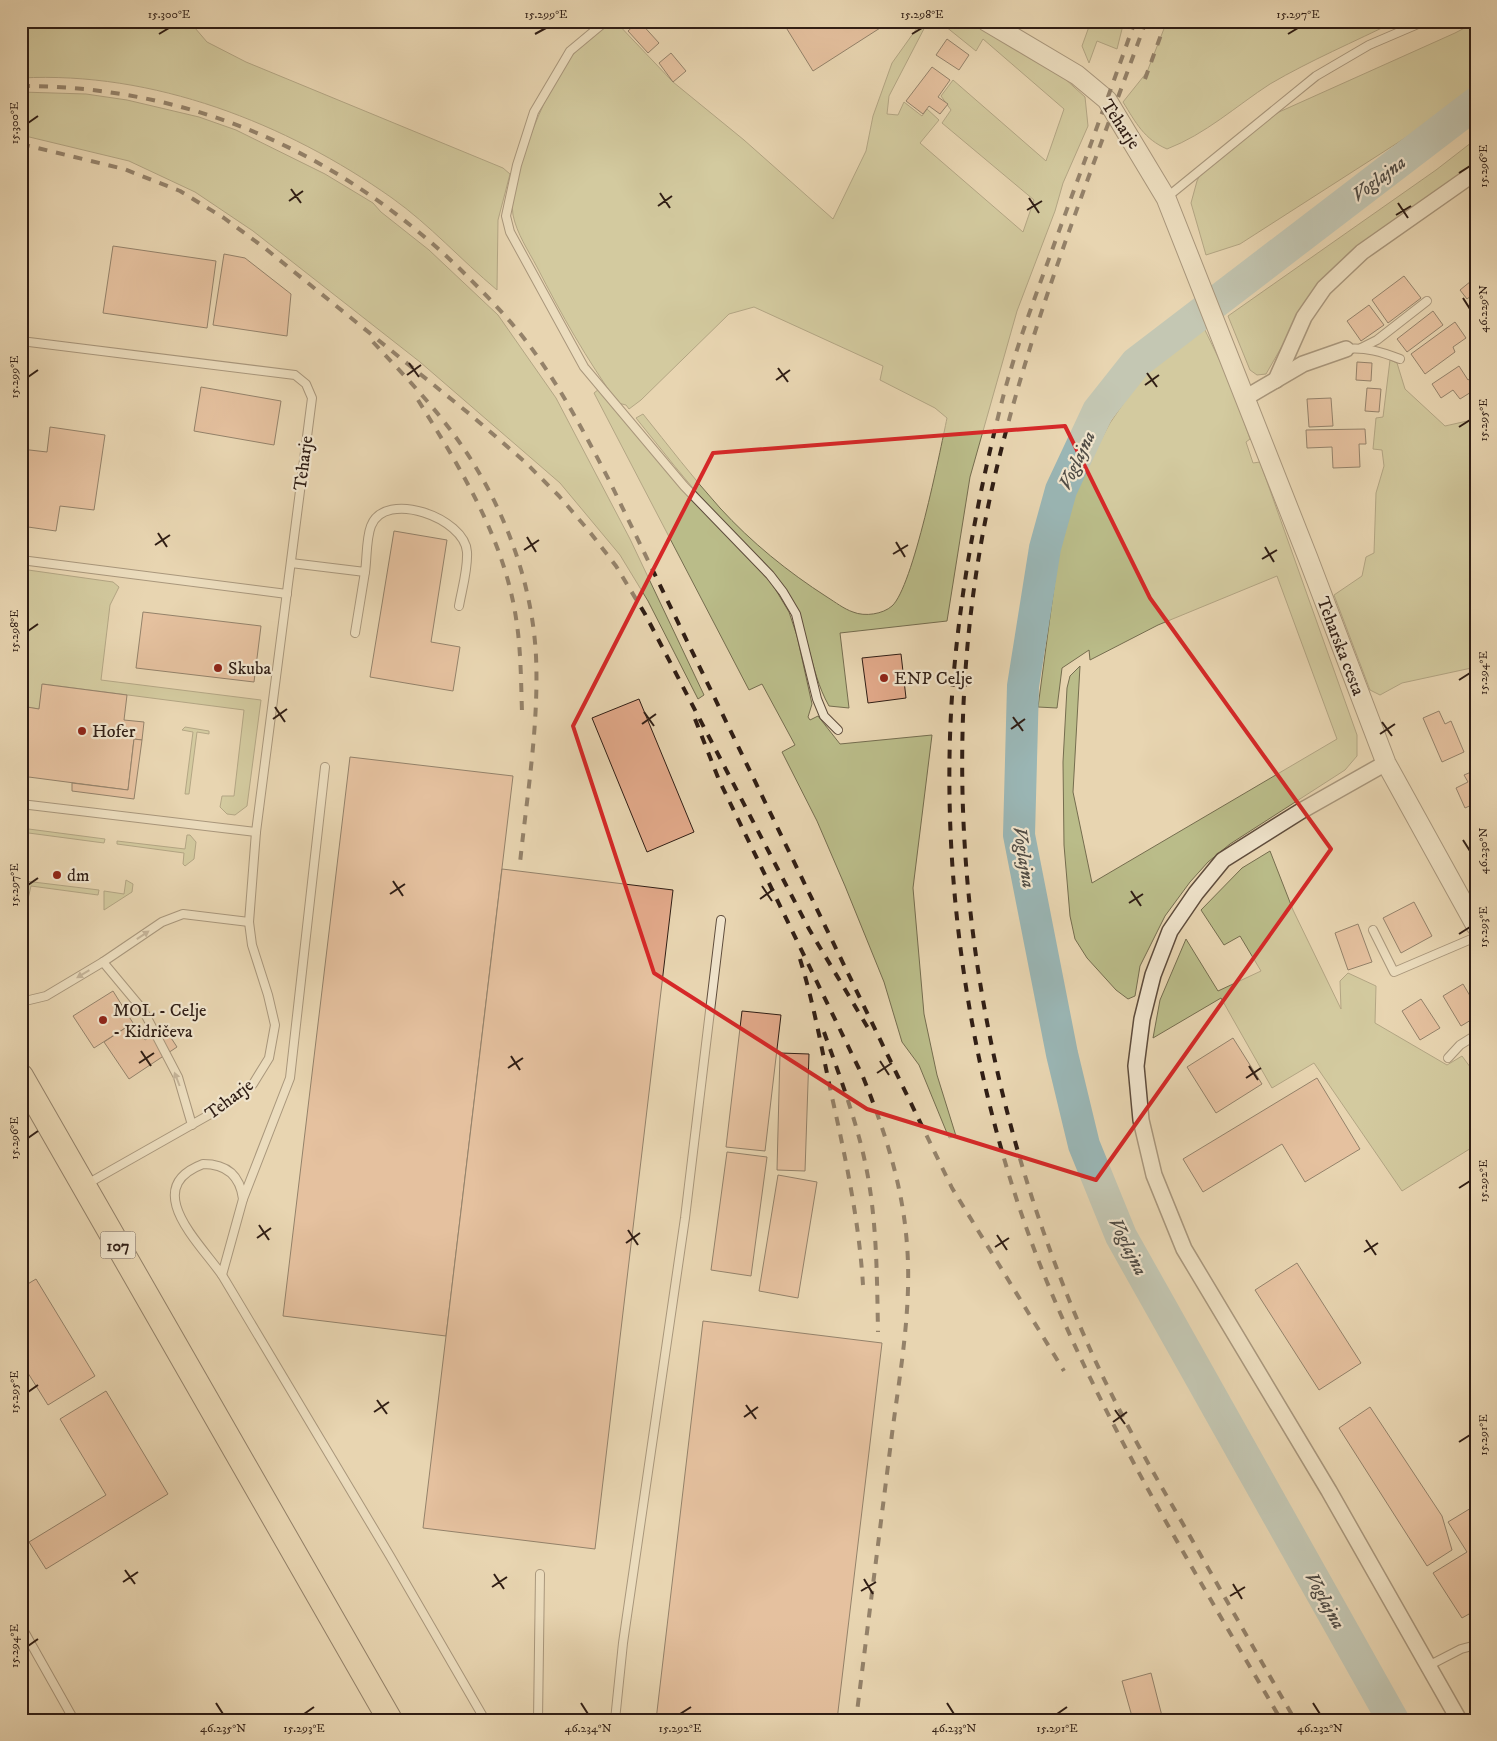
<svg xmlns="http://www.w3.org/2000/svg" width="1497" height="1741" font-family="'IM FELL DW Pica',serif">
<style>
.green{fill:#babc89;stroke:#756d4f}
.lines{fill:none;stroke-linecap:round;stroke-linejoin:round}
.river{stroke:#9ab6b5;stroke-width:32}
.building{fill:#e2a98a;stroke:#301e15}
.service-casing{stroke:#5e4c3c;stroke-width:10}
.minor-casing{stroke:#5e4c3c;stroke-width:18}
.tertiary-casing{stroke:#5e4c3c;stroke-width:21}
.primary-casing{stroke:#301e15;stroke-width:26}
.service{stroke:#f0e4cc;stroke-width:8}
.minor{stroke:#f0e4cc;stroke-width:15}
.tertiary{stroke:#f0e4cc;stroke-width:19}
.primary{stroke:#e8d5b1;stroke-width:24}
.rail{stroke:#301e15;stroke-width:4;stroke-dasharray:9 9;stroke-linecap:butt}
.oneway{fill:#9a8b7a}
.marked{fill:none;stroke:#d62828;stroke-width:4;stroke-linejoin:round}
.ticks{fill:none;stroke:#301e15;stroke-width:2}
.poi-dot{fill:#8f2418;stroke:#f0e4cc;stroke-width:2}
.labels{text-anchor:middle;stroke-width:4.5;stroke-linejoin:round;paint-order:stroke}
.shield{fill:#f0e4cc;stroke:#6a594c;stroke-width:1}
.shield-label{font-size:16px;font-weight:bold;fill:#301e15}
.street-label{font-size:18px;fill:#301e15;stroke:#f0e4cc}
.poi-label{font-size:18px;fill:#301e15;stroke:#f0e4cc;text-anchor:start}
.water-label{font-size:19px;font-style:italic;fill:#504c45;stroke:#f0e4cc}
.neatline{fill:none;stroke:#301e15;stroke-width:2}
.ticks-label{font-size:12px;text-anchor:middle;fill:#301e15}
</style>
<rect width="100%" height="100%" fill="#e8d5b1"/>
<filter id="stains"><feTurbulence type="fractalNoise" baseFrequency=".004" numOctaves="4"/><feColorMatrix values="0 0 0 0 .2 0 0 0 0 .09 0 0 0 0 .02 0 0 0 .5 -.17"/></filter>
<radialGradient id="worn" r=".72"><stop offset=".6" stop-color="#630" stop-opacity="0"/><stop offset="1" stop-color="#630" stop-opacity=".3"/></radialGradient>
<g class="green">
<path d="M21 21H189L207 42 246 62 503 168 510 174 498 220 497 290C461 260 430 225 392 198 286 123 153 71 21 78Z"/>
<path d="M610 21H615L673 82 744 140 833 219 866 151 873 116 892 63 922 21H928L889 96 887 114 898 115 904 102 922 116 927 109 939 120 920 143 1023 232 1034 200 942 123 951 110 941 96 953 80 1046 161 1064 109 983 39 976 51 940 22 972 21 1063 77 1085 97 1088 126 1063 183 1055 211 1017 311 970 477 947 621 840 633 849 708 829 706C808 669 809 623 785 588 765 560 738 538 715 513 687 483 662 450 636 418L643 414C668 445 693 478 720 508 751 542 788 572 827 597 835 602 844 609 853 612 865 617 883 614 892 606 913 587 940 452 947 418L935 408 880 380 883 366 754 307 729 314 641 400 629 409 626 405 618 403C587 360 561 314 537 267 528 250 517 234 513 215 507 183 546 91 566 63 578 47 594 34 610 21Z"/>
<path d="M1091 21H1124L1117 49 1097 41 1089 63 1082 46Z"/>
<path d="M1167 21H1396C1354 42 1311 60 1270 84 1236 106 1206 134 1167 149 1144 139 1136 123 1123 102L1147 72Z"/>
<path d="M1476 22V84L1416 131 1240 244 1206 255 1191 203 1197 181 1206 162 1216 152 1279 112 1455 33Z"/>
<path d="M21 92 86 94 127 100 199 117 236 130 325 174 373 203 381 212 429 250 498 315 556 398 630 539 704 695 698 699 648 601 620 555 560 483 420 362 253 231 195 192 129 161 21 135Z"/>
<path d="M1476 139V166L1300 315 1266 374 1257 375 1250 370 1228 316 1436 170Z"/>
<path d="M1204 328 1230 382 1250 439 1246 442 1253 463 1260 462 1357 735V756L1345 770 1230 844 1208 862 1190 882 1165 916 1140 966 1135 996 1128 999 1116 990 1087 958 1075 939 1070 916 1064 845 1063 762 1067 688 1070 676 1080 666 1073 792 1092 883 1337 739 1277 576 1158 625 1090 660 1089 650 1062 668 1057 708 1038 707 1061 534 1066 509 1080 479 1110 423 1142 376 1171 349Z"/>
<path d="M1390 360 1397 363 1405 389 1445 426 1476 419V667L1402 683 1380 695 1370 690 1334 595 1362 576 1366 557 1374 553 1376 493 1384 466 1382 450 1373 449 1376 418 1383 417Z"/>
<path d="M599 389 701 510 768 577 789 612 797 636 812 704 808 717 810 720 818 716 840 744 932 735 913 888 924 1014 937 1075 956 1136 949 1138 919 1065 902 1042 884 982 845 886 817 821 782 752 795 745 762 684 749 690 594 393Z"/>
<path d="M21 569 113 582 119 587 110 605 101 680 261 700 247 806 235 815 227 814 220 807 222 796H234L244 710 43 684 39 709 21 706Z"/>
<path d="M185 727 209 731V734L197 732 189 794H185L193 732 182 730Z"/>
<path d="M21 828 105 839 104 843 21 832Z"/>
<path d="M187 835H190L196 842 194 859 185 866 183 864 184 853 117 844V841L185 849Z"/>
<path d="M1270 851 1293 910 1341 1009 1340 981 1348 973 1376 986 1375 1023 1447 1065 1462 1056 1476 1075V1145L1402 1191 1314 1063 1272 1088 1221 998 1153 1038 1160 1000 1186 939 1218 991 1261 971 1240 936 1224 945 1201 910 1242 868Z"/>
<path d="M24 867 27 869 25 881 99 890 98 895 31 886 28 899 21 890V869Z"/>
<path d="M126 880 133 884 132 892 104 910V891L124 894Z"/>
</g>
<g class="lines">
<path class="river" d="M1393 1720 1121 1236 1084 1145 1062 1054 1019 835 1023 686 1045 548 1061 490 1098 411 1136 363 1476 103"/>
</g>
<g class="building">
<path d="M639 21 659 43 648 53 628 31Z"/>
<path d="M782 21H819L822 27 831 21H891L813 71Z"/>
<path d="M947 39 969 55 959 70 936 55Z"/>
<path d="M671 53 686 71 673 82 659 63Z"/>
<path d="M932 67 950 80 938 97 948 104 940 114 929 106 923 114 906 101Z"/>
<path d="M113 246 216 261 207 328 103 313Z"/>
<path d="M224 254 245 258 291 294 287 336 213 325Z"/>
<path d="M1404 276 1421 298 1388 323 1372 300Z"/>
<path d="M1476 277V292L1467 299 1460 290Z"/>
<path d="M1369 305 1384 325 1361 341 1347 321Z"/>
<path d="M1433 311 1443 325 1407 352 1397 339Z"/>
<path d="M1455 322 1466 338 1453 347 1455 352 1425 374 1411 354Z"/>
<path d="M1357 362 1372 363 1371 381 1356 380Z"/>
<path d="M1459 366 1468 380 1471 378 1476 389 1460 399 1453 390 1441 398 1432 384Z"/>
<path d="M201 387 281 401 274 445 194 431Z"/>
<path d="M1367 388 1381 389 1379 412 1365 411Z"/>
<path d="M1331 398 1333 426 1309 427 1307 399Z"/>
<path d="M50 427 105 435 94 510 60 506 56 531 21 526V449L47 452Z"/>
<path d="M1365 429 1366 444H1359L1360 467 1333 468 1332 447 1307 448 1306 430Z"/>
<path d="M394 531 447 540 431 642 460 647 453 691 370 677Z"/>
<path d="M143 612 261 626 254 682 136 668Z"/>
<path d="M901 654 906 698 868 703 862 658Z"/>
<path d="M42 684 127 695 124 720 144 722 142 740 134 739 128 790 21 776V706L39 709Z"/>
<path d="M639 699 694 832 647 852 592 718Z"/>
<path d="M1439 711 1445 724 1451 721 1464 752 1442 762 1423 718Z"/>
<path d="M134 739 142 740 134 799 72 791V783L128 790Z"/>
<path d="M350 757 513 776 446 1336 283 1316Z"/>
<path d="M1476 770V803L1465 808 1456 788 1468 782 1464 775Z"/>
<path d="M502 869 673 890 595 1549 423 1528Z"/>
<path d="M1414 902 1432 936 1401 953 1383 918Z"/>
<path d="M1358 924 1372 962 1348 970 1335 933Z"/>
<path d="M1463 984 1476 1006V1017L1461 1026 1443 996Z"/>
<path d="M113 991 133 1023 94 1048 73 1016Z"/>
<path d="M1421 999 1440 1028 1420 1040 1402 1011Z"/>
<path d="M742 1011 781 1015 765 1151 726 1147Z"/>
<path d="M133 1023 145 1040 164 1027 177 1047 129 1079 104 1042Z"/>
<path d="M1233 1038 1262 1084 1216 1113 1187 1067Z"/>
<path d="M780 1053 809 1054 805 1171 777 1170Z"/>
<path d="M1317 1078 1360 1149 1305 1182 1282 1144 1203 1192 1183 1159Z"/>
<path d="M727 1152 767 1157 751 1276 711 1270Z"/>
<path d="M778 1175 817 1182 798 1298 759 1291Z"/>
<path d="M1297 1263 1361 1363 1319 1390 1255 1290Z"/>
<path d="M36 1279 95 1376 48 1405 21 1362V1288Z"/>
<path d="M703 1321 882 1343 837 1720H656Z"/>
<path d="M106 1391 168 1494 46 1569 29 1542 106 1495 60 1419Z"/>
<path d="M1370 1407 1442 1516 1452 1550 1427 1566 1339 1428Z"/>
<path d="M1476 1505V1610L1462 1618 1433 1573 1467 1552 1448 1522Z"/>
<path d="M1151 1673 1163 1720H1133L1122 1681Z"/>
</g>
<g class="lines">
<defs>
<g id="service">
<path d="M606 21 570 51 534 112 517 165 506 216 510 232 584 367 684 486 770 575 783 592 796 614 817 699 824 716 838 730"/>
<path d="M1166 198 1316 76 1369 45 1425 21"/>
<path d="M21 341 295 375 306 384 312 398 256 832 249 922 252 945 268 995 275 1025 269 1058 253 1084 223 1107 87 1184"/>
<path d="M1361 348 1377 340 1427 301"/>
<path d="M1346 349C1366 347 1382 352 1400 359"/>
<path d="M21 560 287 594"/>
<path d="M291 563 365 572C367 559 366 539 371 526 385 489 465 518 467 552 468 569 462 589 459 606"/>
<path d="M355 633 365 572"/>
<path d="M21 804 256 832"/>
<path d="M1373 930 1394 972 1476 937"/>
<path d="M103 962 162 922 183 914 249 922"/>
<path d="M21 1002 46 996 103 962 143 1010 178 1077 192 1125"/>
<path d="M1448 1058 1460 1045 1476 1035"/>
<path d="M203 1164C226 1164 240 1175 243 1199L222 1275C199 1242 140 1188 203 1164Z"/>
<path d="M243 1199 290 1078 325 767"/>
<path d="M222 1275 390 1556 485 1720"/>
<path d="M21 1626 74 1720"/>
<path d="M1428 1666 1461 1649 1476 1645"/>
<path d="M538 1720 540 1574"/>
<path d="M615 1720 623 1643 685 1218 721 920"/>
</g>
<g id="minor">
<path d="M1276 380 1304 317 1324 288 1362 252 1476 172"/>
<path d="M1245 398 1303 364 1346 349"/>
<path d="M1386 763 1301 811 1223 860 1196 893 1170 931 1153 975 1142 1019 1136 1066 1141 1120 1154 1175 1184 1249 1329 1491 1459 1720"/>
</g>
<path id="tertiary" d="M986 21 1077 75 1107 100 1166 198 1308 558 1386 763 1476 926"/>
<path id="primary" d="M21 1076 390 1720"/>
</defs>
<use href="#service" class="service-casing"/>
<use href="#minor" class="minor-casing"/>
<use href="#tertiary" class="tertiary-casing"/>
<use href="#primary" class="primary-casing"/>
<use href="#service" class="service"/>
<use href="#minor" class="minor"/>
<use href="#tertiary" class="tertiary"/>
<use href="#primary" class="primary"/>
<g class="rail">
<path d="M1135 21C1109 95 1082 168 1055 242 1036 295 1015 349 1001 405 979 492 962 581 954 671 936 871 971 1097 1047 1282 1110 1435 1198 1577 1281 1720"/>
<path d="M1146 21C1091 173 1029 326 993 484 928 770 969 1073 1086 1340 1114 1404 1148 1464 1183 1524 1220 1589 1257 1654 1295 1720"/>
<path d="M1145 79 1166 21"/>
<path d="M21 86C190 86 338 152 459 268 481 290 503 312 523 337 558 382 584 432 610 482L952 1188 1064 1371"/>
<path d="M21 144 124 169 180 191 224 218 266 249 472 416 525 462 559 496 589 531 616 566 645 614 809 929 868 1028"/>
<path d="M373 342C401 372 431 403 455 436 501 499 532 578 536 656 539 725 527 795 520 863"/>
<path d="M418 400C462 471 506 541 517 625 521 653 521 683 522 712"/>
<path d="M695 719 719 780 863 1077C885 1131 903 1187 907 1245 912 1308 900 1372 892 1434 880 1529 868 1624 856 1720"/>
<path d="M800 959C814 1004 822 1051 832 1097 846 1160 859 1221 863 1285"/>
<path d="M824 1032C841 1080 859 1127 868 1177 877 1228 877 1280 878 1332"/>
<path d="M21 1706 29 1720"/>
</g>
</g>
<defs><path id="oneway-solid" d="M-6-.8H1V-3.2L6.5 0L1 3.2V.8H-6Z" transform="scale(1.25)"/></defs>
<g class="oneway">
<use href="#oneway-solid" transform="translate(143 935) rotate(-34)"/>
<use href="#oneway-solid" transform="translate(83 974) rotate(149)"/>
<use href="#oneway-solid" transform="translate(177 1079) rotate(-111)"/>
</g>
<path d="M0 0H1497V1741H0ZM1065 426 1150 598 1331 849 1096 1180 867 1109 654 973 573 726 713 453Z" fill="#e8d5b1" fill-opacity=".55" fill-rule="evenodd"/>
<path class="marked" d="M1065 426 1150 598 1331 849 1096 1180 867 1109 654 973 573 726 713 453Z"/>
<path class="ticks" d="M159 34 169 28M535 34 546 28M912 34 922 28M1288 34 1298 28M28 123 38 116M1459 173 1470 166M291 189 301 203M660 193 670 208M1029 198 1039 213M289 201 303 191M1398 203 1408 218M658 206 672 196M1027 210 1042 201M1396 215 1411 206M1463 298 1470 309M409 363 419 377M778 368 788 382M1147 373 1157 387M407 375 421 365M28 377 38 370M776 380 790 370M1145 385 1159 375M1459 427 1470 420M158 533 167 547M527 537 536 552M896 542 905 557M155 545 170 535M1265 547 1274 562M524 550 539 540M893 554 908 545M1262 559 1277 550M28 631 38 624M1459 680 1470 673M275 707 285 722M644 712 654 726M1013 717 1023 731M273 719 287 709M1382 722 1392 736M642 724 656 714M1011 729 1025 719M1380 734 1395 724M1463 840 1470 851M393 881 403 896M28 885 38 878M762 886 772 901M1131 891 1141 906M390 894 405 884M760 899 774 889M1129 903 1143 894M1459 934 1470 927M141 1051 151 1066M511 1056 520 1070M880 1061 889 1075M139 1063 154 1053M1249 1066 1258 1080M508 1068 523 1058M877 1073 892 1063M1246 1078 1261 1068M28 1138 38 1131M1459 1188 1470 1181M259 1225 269 1240M628 1230 638 1245M997 1235 1007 1250M257 1238 271 1228M1366 1240 1376 1255M626 1243 640 1233M995 1247 1009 1238M1364 1252 1378 1243M28 1392 38 1385M377 1400 387 1414M746 1405 756 1419M1115 1410 1125 1424M374 1412 389 1402M744 1417 758 1407M1113 1422 1127 1412M1459 1442 1470 1435M125 1570 135 1584M494 1574 504 1589M864 1579 873 1594M123 1582 138 1572M1233 1584 1242 1599M492 1587 507 1577M861 1591 876 1582M1230 1596 1245 1587M28 1646 38 1639M216 1703 223 1714M581 1703 588 1714M947 1703 954 1714M1313 1703 1320 1714M304 1714 314 1707M680 1714 691 1707M1057 1714 1067 1707"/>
<g class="poi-dot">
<circle cx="218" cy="668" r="5"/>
<circle cx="884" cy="678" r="5"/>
<circle cx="82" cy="731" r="5"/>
<circle cx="57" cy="875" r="5"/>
<circle cx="103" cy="1020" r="5"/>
</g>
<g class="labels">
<rect class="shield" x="100.5" y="1231.5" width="35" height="27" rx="4"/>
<g class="shield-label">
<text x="118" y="1251">107</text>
</g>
<g class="street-label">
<text transform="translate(1121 124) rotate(56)" y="6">Teharje</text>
<text transform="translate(303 463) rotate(-83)" y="6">Teharje</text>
<text transform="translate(1341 646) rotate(69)" y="6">Teharska cesta</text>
<text transform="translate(229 1099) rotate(-37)" y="6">Teharje</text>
</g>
<g class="poi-label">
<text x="228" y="674">Skuba</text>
<text x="894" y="684">ENP Celje</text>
<text x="92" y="737">Hofer</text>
<text x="67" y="881">dm</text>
<text x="113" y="1016">MOL - Celje<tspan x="113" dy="21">- Kidričeva</tspan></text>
</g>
<g class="water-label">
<text transform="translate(1378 178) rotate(-37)" y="7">Voglajna</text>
<text transform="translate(1076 460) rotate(-65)" y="7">Voglajna</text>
<text transform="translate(1025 857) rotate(81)" y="7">Voglajna</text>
<text transform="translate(1129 1246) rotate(63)" y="7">Voglajna</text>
<text transform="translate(1326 1600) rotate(61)" y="7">Voglajna</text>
</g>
</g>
<rect width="1497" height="1741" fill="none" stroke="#e8d5b1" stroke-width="55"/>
<rect x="28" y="28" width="1442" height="1686" class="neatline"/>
<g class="ticks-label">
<text x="169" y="18">15.300°E</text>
<text x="546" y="18">15.299°E</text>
<text x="922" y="18">15.298°E</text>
<text x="1298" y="18">15.297°E</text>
<text transform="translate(14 123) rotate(-90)" y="4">15.300°E</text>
<text transform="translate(1483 166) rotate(-90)" y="4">15.296°E</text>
<text transform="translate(1483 309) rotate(-90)" y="4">46.229°N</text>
<text transform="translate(14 377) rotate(-90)" y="4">15.299°E</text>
<text transform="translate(1483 420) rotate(-90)" y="4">15.295°E</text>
<text transform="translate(14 631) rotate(-90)" y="4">15.298°E</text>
<text transform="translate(1483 673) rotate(-90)" y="4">15.294°E</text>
<text transform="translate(1483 851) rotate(-90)" y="4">46.230°N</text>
<text transform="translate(14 885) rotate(-90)" y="4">15.297°E</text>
<text transform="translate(1483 927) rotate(-90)" y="4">15.293°E</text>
<text transform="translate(14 1138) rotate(-90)" y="4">15.296°E</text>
<text transform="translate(1483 1181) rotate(-90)" y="4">15.292°E</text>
<text transform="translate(14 1392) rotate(-90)" y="4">15.295°E</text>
<text transform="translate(1483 1435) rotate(-90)" y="4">15.291°E</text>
<text transform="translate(14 1646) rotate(-90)" y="4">15.294°E</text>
<text x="223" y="1732">46.235°N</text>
<text x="304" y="1732">15.293°E</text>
<text x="588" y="1732">46.234°N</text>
<text x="680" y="1732">15.292°E</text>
<text x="954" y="1732">46.233°N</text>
<text x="1057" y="1732">15.291°E</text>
<text x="1320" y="1732">46.232°N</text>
</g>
<rect width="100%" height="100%" filter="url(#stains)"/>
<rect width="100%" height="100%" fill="url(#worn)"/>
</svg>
